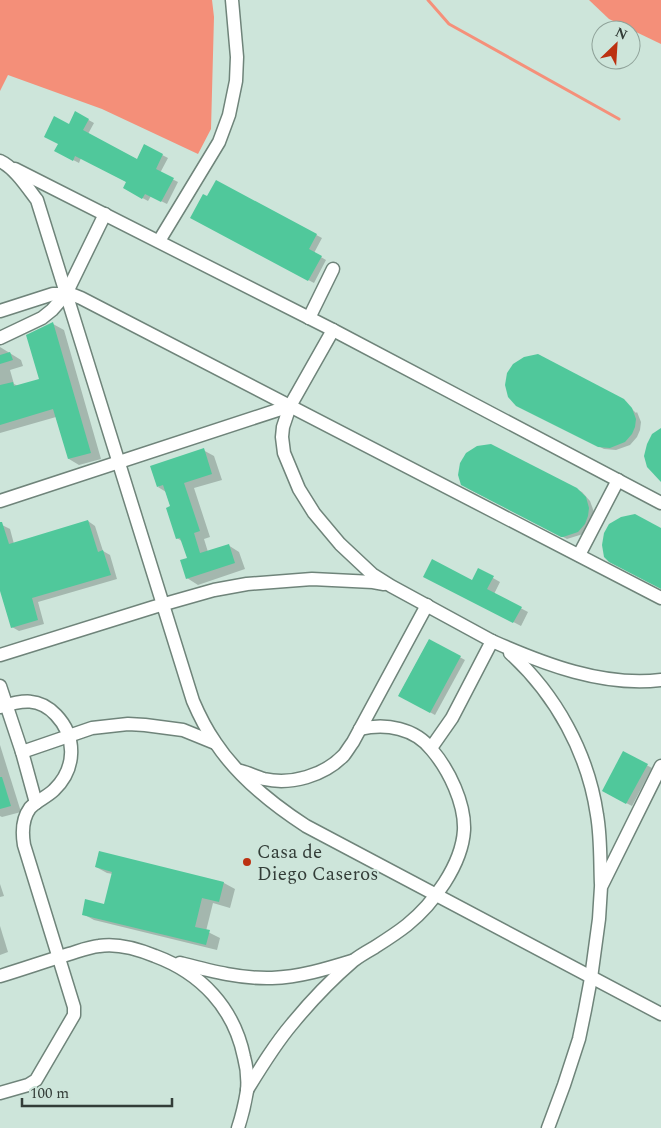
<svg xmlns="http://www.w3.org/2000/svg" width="661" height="1128" font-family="Spectral,serif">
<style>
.forest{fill:#f48f79}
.shadow{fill:#0003}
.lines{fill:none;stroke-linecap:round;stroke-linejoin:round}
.stream{stroke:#f5907a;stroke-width:3}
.building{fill:#50c89b}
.minor-casing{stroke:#6f847a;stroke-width:15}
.minor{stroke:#fff;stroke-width:12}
.poi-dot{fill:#bc3111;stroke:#cde5da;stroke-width:2}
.labels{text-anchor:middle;stroke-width:4;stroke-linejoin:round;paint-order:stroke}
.poi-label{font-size:19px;fill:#333d38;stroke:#cde5da;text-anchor:start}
</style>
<rect width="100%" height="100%" fill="#cde5da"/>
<g class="forest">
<path d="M0 0H212L214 17 211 129 198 154 102 109 8 75 0 91Z"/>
<path d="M589 0H661V44L609 19Z"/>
</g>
<g class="shadow">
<path d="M76 113 94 123 88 134 138 160 145 146 168 158 160 173 178 182 167 204 151 196 148 201 124 188 127 182 81 158 79 163 56 151Z"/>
<path d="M217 182 322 238 314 253 326 260 314 283 192 218 208 198Z"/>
<path d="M53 324 64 330 101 459 79 465 69 459 56 417 0 433V347L21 360 23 366 10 370 14 384 18 386 40 380Z"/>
<path d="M623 400 636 413 637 412 641 422 640 430 637 437 630 445 616 450 604 449 523 408Z"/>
<path d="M203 450 214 456 222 480 194 488 210 537 204 539 208 552 228 545 239 552 245 569 198 585 187 578 188 558 183 542 177 538 171 507 166 492 158 487Z"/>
<path d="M467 488 576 489 582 492 590 501 594 512 593 520 583 534 567 539Z"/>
<path d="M88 521 95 526 103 551 110 555 117 579 38 602 44 624 19 631 12 627 0 587V526L2 525 10 529 14 544Z"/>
<path d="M479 570 500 582 494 594 528 612 521 626 432 580 473 581Z"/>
<path d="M429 640 465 660 435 715 399 695Z"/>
<path d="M0 745 21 812 2 817 0 816Z"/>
<path d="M624 753 652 768 632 806 603 791Z"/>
<path d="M99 852 224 883 235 889 230 908 213 903 206 931 220 938 217 950 94 920 83 914 105 906 113 874 107 873 96 867Z"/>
<path d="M0 884 4 896 0 897Z"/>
<path d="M0 926 8 952 0 955Z"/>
</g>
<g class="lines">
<path class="stream" d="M428 0 449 24 619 119"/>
</g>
<g class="building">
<path d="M75 111 89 119 83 130 137 159 144 144 163 154 156 169 174 178 161 202 145 194 142 199 123 188 126 182 75 156 73 161 54 151 58 144 44 137 54 116 69 124Z"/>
<path d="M216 180 317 234 309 249 322 256 308 281 190 218 203 194 207 196Z"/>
<path d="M53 322 91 453 68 459 53 409 0 425V385L13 382 14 386 39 379 26 335Z"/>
<path d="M10 352 13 360 0 364V355Z"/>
<path d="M538 354 624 399 632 408 636 419 635 427 632 434 625 442 610 448 598 447 516 406 508 397 505 385 507 373 513 364 524 357Z"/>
<path d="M661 428V482L647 467 644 456 647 444 652 434Z"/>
<path d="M491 444 577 488 586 497 589 508 588 516 585 524 578 532 563 537H561L461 485 458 475 460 463 466 453 477 446Z"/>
<path d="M204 448 212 474 184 483 200 531 194 533 200 553 229 544 235 563 186 579 180 560 187 558 180 538 176 539 166 508 170 506 163 485 157 487 150 466Z"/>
<path d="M635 514 661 528V589L609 562 604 557 602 545 604 533 609 524 621 517Z"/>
<path d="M88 520 98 552 103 550 111 575 32 598 38 620 11 628 0 591V522H2L9 544Z"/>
<path d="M432 559 472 580 478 568 494 576 487 589 522 607 513 623 423 577Z"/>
<path d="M429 639 461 656 430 713 398 696Z"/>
<path d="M623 751 648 764 626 804 602 791Z"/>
<path d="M0 777H2L11 806 0 809Z"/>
<path d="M99 851 224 882 219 902 202 898 195 927 210 930 206 945 82 915 85 899 104 904 112 872 95 867Z"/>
</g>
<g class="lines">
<defs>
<g id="minor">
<path d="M0 161C15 168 27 187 37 200L193 701C199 715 206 729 215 742 238 777 272 804 306 826L661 1014"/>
<path d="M15 169 333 330 661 503"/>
<path d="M159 241 219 142 229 115 236 81 237 57 232 0"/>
<path d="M0 311 53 294H71L81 298 661 598"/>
<path d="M309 318 333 269"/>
<path d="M333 330 290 406 283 427 282 437 284 453 299 489 314 513 340 544 372 574 391 586 492 641C544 664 603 687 661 680"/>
<path d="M0 338 42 318 52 310 66 294 105 214"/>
<path d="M0 501 290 406"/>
<path d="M579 555 618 480"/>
<path d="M510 653C556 695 588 753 597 815 601 838 600 861 601 884"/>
<path d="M0 655 154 607 214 590 247 584 312 579 373 582 384 584"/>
<path d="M0 686 22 752 36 803"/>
<path d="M0 707C22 700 39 697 56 715 77 737 76 769 54 790 47 797 36 801 30 808 22 819 22 833 24 845L74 1007V1015L36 1080 28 1085 0 1093"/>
<path d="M431 748 452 718 492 641"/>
<path d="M22 752 92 728 128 724 145 725 183 730 215 743"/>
<path d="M241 771C249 773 256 777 264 779 291 785 324 776 344 755 347 751 350 746 353 742L427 605"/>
<path d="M180 963C211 971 241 979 272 978 300 977 326 969 352 961"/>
<path d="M0 976C23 969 46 961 69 954 79 951 89 947 99 946 117 943 138 949 155 956 201 973 234 1008 244 1057 247 1068 248 1080 247 1091 245 1103 242 1116 238 1128"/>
<path d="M247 1090C261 1067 275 1044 292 1024 310 1002 331 980 353 961 359 956 368 951 375 947 386 940 397 933 407 925 433 904 462 865 464 830 465 803 449 770 432 750 415 728 386 723 360 729"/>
<path d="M548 1128 564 1085 579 1039 585 1010 591 978 599 919 601 887 661 766"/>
</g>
</defs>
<use href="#minor" class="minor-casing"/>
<use href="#minor" class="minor"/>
</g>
<circle class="poi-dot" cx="247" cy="862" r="5"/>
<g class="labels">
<g class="poi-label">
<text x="257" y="858">Casa de<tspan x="257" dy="22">Diego Caseros</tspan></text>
</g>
</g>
<g transform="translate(616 45) rotate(25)"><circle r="24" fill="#cde5da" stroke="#8fa299"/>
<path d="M0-4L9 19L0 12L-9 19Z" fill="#bc3111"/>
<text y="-8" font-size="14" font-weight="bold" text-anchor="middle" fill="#333d38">N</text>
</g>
<path d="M22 1098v8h150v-8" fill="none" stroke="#333d38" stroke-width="2.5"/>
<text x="30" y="1098" font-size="15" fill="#333d38" stroke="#cde5da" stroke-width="4" paint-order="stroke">100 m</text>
</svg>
